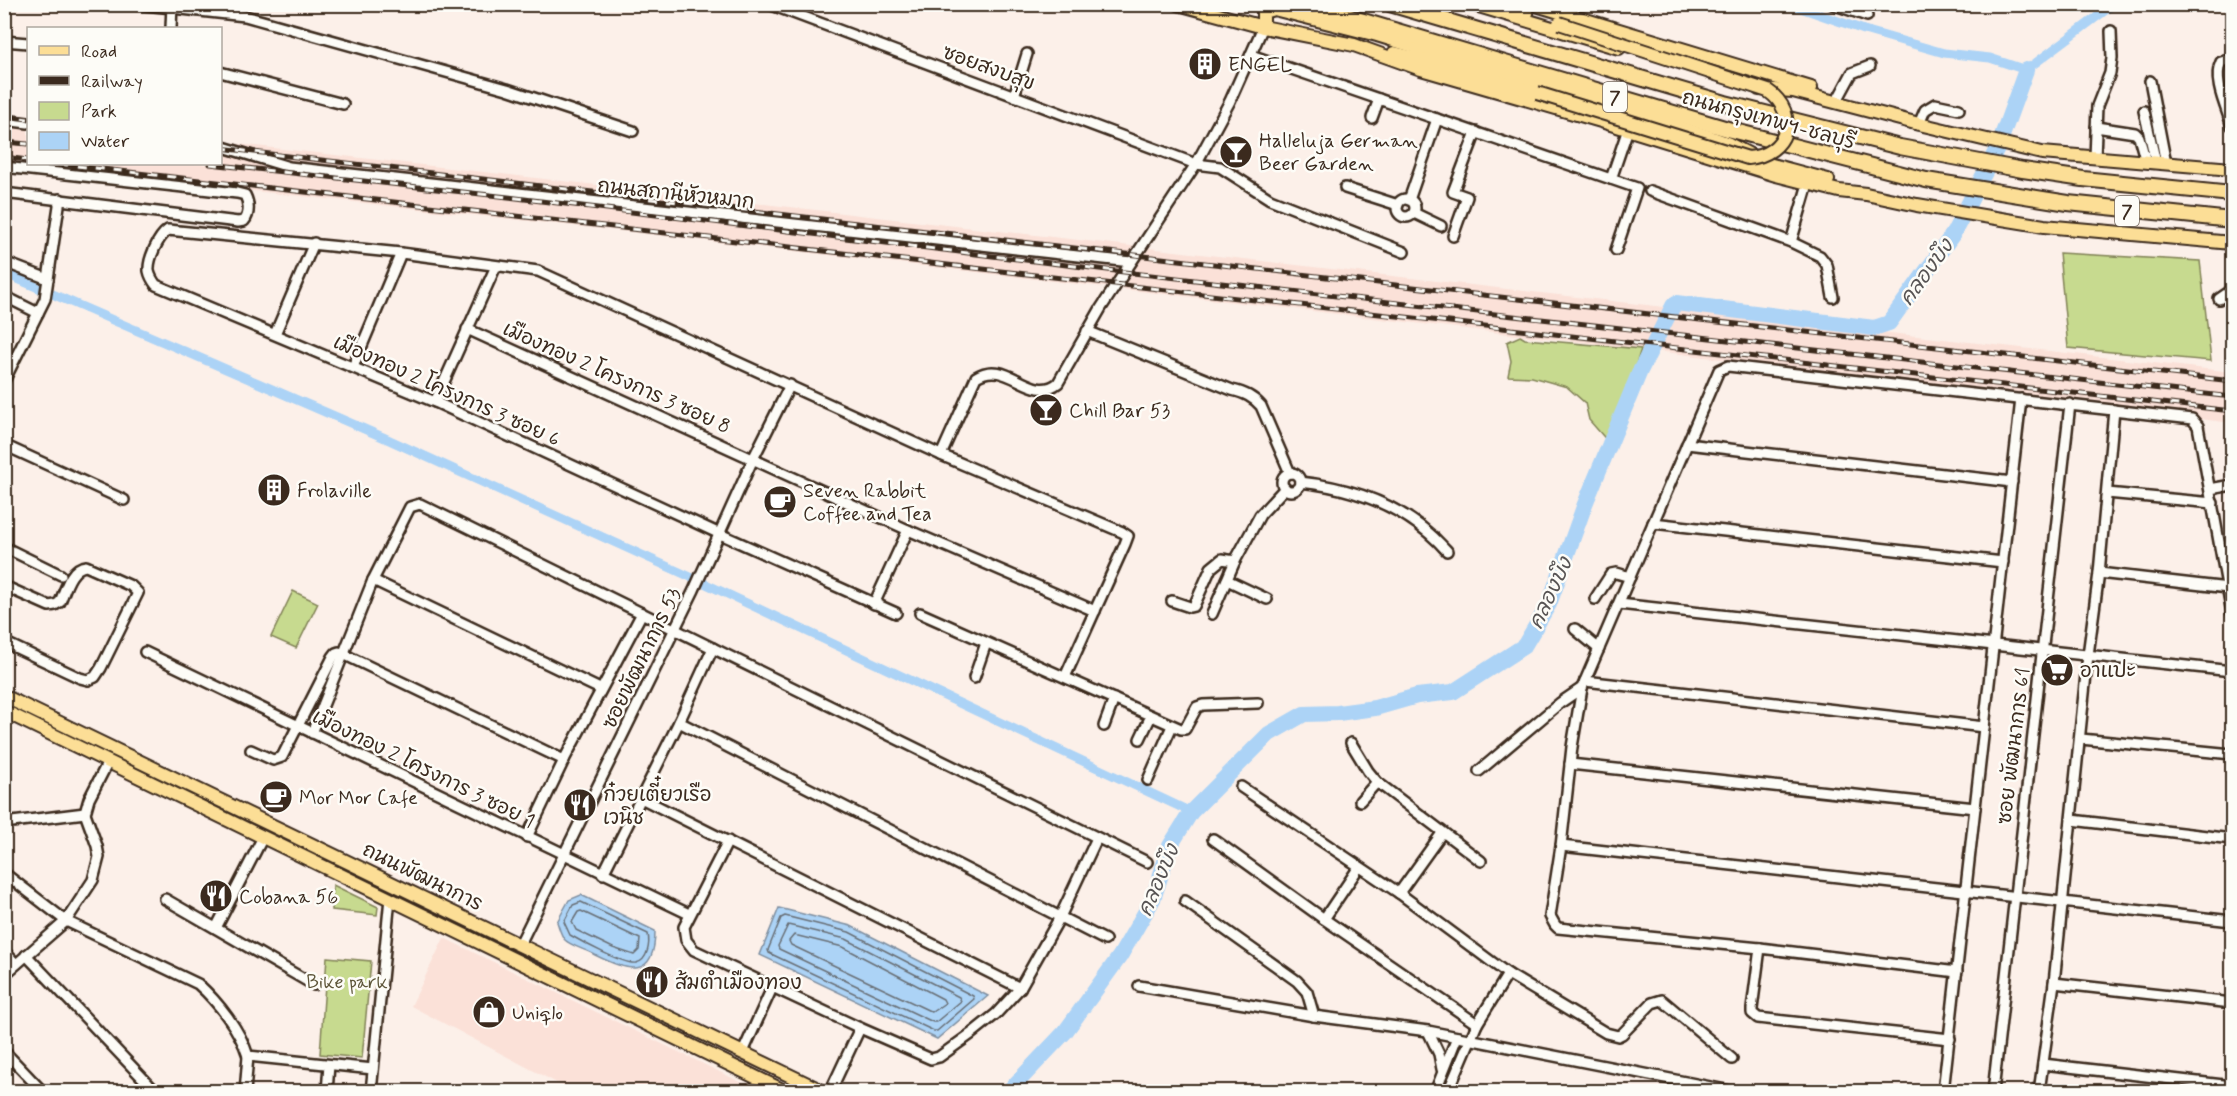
<svg xmlns="http://www.w3.org/2000/svg" width="2237" height="1096" font-family="Mynerve,'Playpen Sans Thai',sans-serif">
<style>
.built{fill:#fbe1d8}
.green{fill:#c7da8f;stroke:#818256;stroke-width:1.5}
.water{fill:#acd3f6;stroke:#7f8fa0;stroke-width:1.5}
.lines{fill:none;stroke-linecap:round;stroke-linejoin:round}
.shore{stroke:#686e74;stroke-width:1.5}
.canal{stroke:#acd3f6;stroke-width:9}
.river{stroke:#acd3f6;stroke-width:16}
.minor-casing{stroke:#3b2a1e;stroke-width:14}
.major-casing{stroke:#3b2a1e;stroke-width:16}
.highway-casing{stroke:#3b2a1e;stroke-width:18}
.minor{stroke:#fdfcf7;stroke-width:9}
.major{stroke:#fcde96;stroke-width:12}
.highway{stroke:#fcde96;stroke-width:14}
.rail-casing{stroke:#3b2a1e;stroke-width:5}
.rail{stroke:#fdfcf7;stroke-width:3;stroke-dasharray:9;stroke-linecap:butt}
.major-bridge-casing{stroke:#3b2a1e;stroke-width:16;stroke-linecap:butt}
.major-bridge{stroke:#fcde96;stroke-width:12}
.labels{text-anchor:middle;stroke-width:5;stroke-linejoin:round;paint-order:stroke}
.shield{fill:#fdfcf7;stroke:#75695f;stroke-width:1.5}
.shield-label{font-size:18px;font-weight:bold;fill:#3b2a1e}
.poi-label{font-size:20px;fill:#3b2a1e;stroke:#fdfcf7;text-anchor:start}
.street-label{font-size:20px;fill:#3b2a1e;stroke:#fdfcf7}
.park-label{font-size:20px;fill:#5e563a;stroke:#fdfcf7}
.water-label{font-size:21px;font-style:italic;fill:#575454;stroke:#fdfcf7}
</style>
<rect width="100%" height="100%" fill="#fcf0e9"/>
<filter id="ink" filterUnits="userSpaceOnUse"><feTurbulence type="fractalNoise" baseFrequency=".0167" numOctaves="2"/><feDisplacementMap in="SourceGraphic" scale="12" xChannelSelector="R" yChannelSelector="G"/><feConvolveMatrix kernelMatrix="1 2 1 2 8 2 1 2 1" color-interpolation-filters="sRGB"/></filter>
<g filter="url(#ink)">
<g class="built">
<path d="M5 117 28 120V164H220L221 142 2232 372V423L1657 351 639 233 5 164Z"/>
<path d="M444 938 759 1091H572L411 1006Z"/>
</g>
<g class="green">
<path d="M2059 253 2200 261 2211 361 2068 348Z"/>
<path d="M1520 336 1525 339 1641 349 1610 444 1589 420 1585 403 1567 387 1532 377 1508 376 1511 361 1507 342Z"/>
<path d="M293 591 318 603 296 648 271 637Z"/>
<path d="M333 885 378 907 377 915 332 910Z"/>
<path d="M327 957 371 961 362 1058 320 1054Z"/>
</g>
<g class="water">
<path d="M581 895 655 931C655 981 628 971 595 955 587 950 571 946 565 940 561 936 559 927 557 922L569 900Z"/>
<path d="M779 908 851 926 988 996 937 1039 760 955Z"/>
</g>
<g class="lines">
<g class="shore">
<path d="M581 902 648 934C650 943 648 961 636 963 624 965 582 942 570 935L564 922 573 905Z"/>
<path d="M581 911 640 939 639 950 634 955 613 948 576 930 572 922 578 912Z"/>
<path d="M785 916 849 932 973 996 974 999 937 1031H934L769 953 768 950 781 918Z"/>
<path d="M788 925 846 939 959 997 961 1001 936 1022H933L779 949 778 946Z"/>
<path d="M794 935 843 947 943 999 945 1003 932 1012 791 945 789 941Z"/>
</g>
<g class="canal">
<path d="M1789 4 1864 30 1944 53 1990 58 2026 70 2114 4"/>
<path d="M4 273 385 438 706 584 1191 812"/>
</g>
<path class="river" d="M1008 1092 1065 1032 1120 956 1153 899 1170 846 1191 812 1269 734 1304 714 1338 713 1375 708 1417 696 1453 692 1524 646 1549 604 1585 504 1640 371 1673 306 1676 303 1874 328 1889 323 1953 234 1998 147 2026 70"/>
<defs>
<g id="minor">
<path d="M136 4 245 16 507 89 633 131"/>
<path d="M769 4 1196 164 1220 167 1270 199 1404 252"/>
<path d="M1832 4 1867 16"/>
<path d="M171 28 172 4"/>
<path d="M4 41 28 43"/>
<path d="M1251 55 1637 188 1616 250"/>
<path d="M2232 59 2221 62C2212 80 2227 109 2232 126"/>
<path d="M220 72 343 104"/>
<path d="M2150 81 2166 164"/>
<path d="M1014 96 1027 54"/>
<path d="M1839 97 1852 73 1870 66"/>
<path d="M2144 111 2156 163"/>
<path d="M1372 118 1379 99"/>
<path d="M4 120 28 123"/>
<path d="M1919 124 1925 110 1935 104 1959 109"/>
<path d="M2096 127 2135 133 2139 137 2146 162"/>
<path d="M220 146 289 167 1131 262"/>
<path d="M2095 158 2097 106 2110 73 2112 58 2111 31"/>
<path d="M4 167 237 193 245 195C249 203 250 214 244 221L238 222 4 193"/>
<path d="M1611 179 1628 129"/>
<path d="M1345 188 1398 205"/>
<path d="M1650 191 1791 242 1820 256 1827 265 1833 297"/>
<circle cx="1406" cy="208" r="9"/>
<path d="M1409 200 1437 119"/>
<path d="M1414 213 1441 226"/>
<path d="M1453 236 1467 197 1453 192 1476 132"/>
<path d="M1791 242 1808 184"/>
<path d="M4 262 48 279"/>
<path d="M4 296 38 313"/>
<path d="M2219 299 2232 290"/>
<path d="M467 329 908 530 1095 611"/>
<path d="M1087 331 1232 390C1245 393 1253 397 1261 406L1290 473"/>
<path d="M275 334 314 243"/>
<path d="M353 367 401 253"/>
<path d="M4 381 45 299 60 199"/>
<path d="M435 402 496 266"/>
<path d="M1687 444 2012 482"/>
<path d="M4 445 124 500"/>
<path d="M941 455 976 377C1007 357 1031 404 1058 383L1101 308 1196 164 1230 101 1263 27"/>
<circle cx="1291" cy="482" r="9"/>
<path d="M1300 482C1356 488 1409 508 1447 551"/>
<path d="M2210 489 2232 485"/>
<path d="M2107 493 2213 503"/>
<path d="M1653 523 2003 562"/>
<path d="M4 547 61 575"/>
<path d="M2099 573 2228 588"/>
<path d="M373 580 600 689"/>
<path d="M1227 580 1267 599"/>
<path d="M4 586 49 606 55 605 60 602C65 590 71 567 86 566L131 586 138 593 101 668 95 677 88 680 80 678 4 642"/>
<path d="M1595 599 1611 574 1616 573 1630 577"/>
<path d="M1172 601 1190 607 1194 606 1211 568 1222 559 1235 561 1260 515 1285 488"/>
<path d="M874 604 908 530"/>
<path d="M1619 604 2232 671"/>
<path d="M896 613 720 534 435 402 156 285C153 281 150 276 149 271 148 259 158 237 168 230L401 253 538 271 941 455 1122 532 1128 536 1125 544 1065 677"/>
<path d="M920 613 1181 729H1185L1197 707 1203 705 1258 703"/>
<path d="M1212 614 1235 561"/>
<path d="M1575 629 1599 649"/>
<path d="M145 652 689 914"/>
<path d="M974 678 986 643"/>
<path d="M1585 681 1984 727"/>
<path d="M679 722 1105 940"/>
<path d="M1104 726 1114 699"/>
<path d="M312 733 373 580 410 507 420 504 1147 862"/>
<path d="M1140 739 1151 716"/>
<path d="M2081 739 2232 754"/>
<path d="M1351 743 1368 771 1377 782 1481 861"/>
<path d="M251 750 273 760 282 757 333 657 336 653 339 652 564 760"/>
<path d="M1570 764 1975 808"/>
<path d="M1479 771 1560 703 1582 688"/>
<path d="M1148 780 1172 726"/>
<path d="M1241 787 1399 893 1508 974 1606 1033 1618 1036 1622 1034 1652 1003 1662 1000 1732 1059"/>
<path d="M641 798 1020 988"/>
<path d="M1360 801 1377 782"/>
<path d="M2072 820 2232 839"/>
<path d="M4 823 85 813"/>
<path d="M527 837 564 760 642 613"/>
<path d="M1213 839 1324 919 1477 1024"/>
<path d="M728 841 684 927 686 940 694 950 860 1028 931 1059 939 1057 971 1034 996 1014 1020 988 1060 917 1097 838"/>
<path d="M1561 846 2232 921"/>
<path d="M4 873 66 921 198 984C218 1002 240 1030 248 1056L373 1069"/>
<path d="M603 874 679 722 713 648"/>
<path d="M1399 893 1442 833"/>
<path d="M165 899 314 985"/>
<path d="M1185 901 1297 981 1307 992 1314 1016"/>
<path d="M1324 919 1359 867"/>
<path d="M216 928 263 837"/>
<path d="M520 944 694 590 753 459 790 385"/>
<path d="M1760 948 1752 1009V1013L1758 1018 1950 1039"/>
<path d="M4 951 16 964"/>
<path d="M26 955 156 1092"/>
<path d="M1957 972 1760 948 1558 928 1555 925 1550 916 1561 846 1572 747 1582 688 1719 370 1728 366 2192 419 2198 426 2232 613"/>
<path d="M4 975 66 921 93 880 99 857 97 846 85 813 89 799 108 762"/>
<path d="M2054 983 2232 1003"/>
<path d="M1139 986 1314 1016 1428 1031 1736 1092"/>
<path d="M1428 1031 1439 1054 1442 1069"/>
<path d="M4 1051 43 1092"/>
<path d="M743 1052 772 988"/>
<path d="M2043 1064 2232 1086"/>
<path d="M245 1092 248 1056"/>
<path d="M327 1092 329 1065"/>
<path d="M371 1092 390 898"/>
<path d="M830 1092 860 1028"/>
<path d="M1435 1092 1457 1037"/>
<path d="M1448 1092 1477 1024 1508 974"/>
<path d="M1943 1092 2021 399"/>
<path d="M1993 1092 2070 404"/>
<path d="M2039 1092 2054 983 2088 655 2099 573 2114 410"/>
</g>
<g id="major">
<path d="M1178 4 1263 27 1354 45 1421 69 1601 121 1776 175 1839 191 1866 194 1917 205 2044 226 2232 243"/>
<path d="M1472 4 1619 48"/>
<path d="M1502 4 1527 13"/>
<path d="M1533 4 1811 88"/>
<path d="M1263 27V12L1274 9 1377 35 1704 135 1729 144 1768 164 1828 180"/>
<path d="M1394 53 1447 66 1537 93"/>
<path d="M1759 89 1793 91 1919 124 2042 153 2232 169"/>
<path d="M4 696 824 1092"/>
<path d="M4 711 786 1092"/>
</g>
<g id="highway">
<path d="M1306 4 1731 130 1926 180 2068 203 2232 220"/>
<path d="M1390 4 1725 103 1900 147 2023 170 2083 179 2232 194"/>
</g>
</defs>
<use href="#minor" class="minor-casing"/>
<use href="#major" class="major-casing"/>
<use href="#highway" class="highway-casing"/>
<use href="#minor" class="minor"/>
<use href="#major" class="major"/>
<use href="#highway" class="highway"/>
<defs>
<g id="rail">
<path d="M4 116 28 119"/>
<path d="M4 142 28 144"/>
<path d="M220 148 787 215 2232 381"/>
<path d="M4 157 28 160"/>
<path d="M59 164 2232 411"/>
<path d="M210 164 508 197 1124 272 2232 397"/>
</g>
</defs>
<use href="#rail" class="rail-casing"/>
<use href="#rail" class="rail"/>
<defs>
<path id="major-bridge" d="M1537 93 1748 158C1787 155 1801 114 1768 91L1559 23"/>
</defs>
<use href="#major-bridge" class="major-bridge-casing"/>
<use href="#major-bridge" class="major-bridge"/>
</g>
</g>
<defs>
<symbol id="building-disc" viewBox="-11 -11 22 22"><circle r="9.5" fill="#3b2a1e" stroke="#fdfcf7"/><path d="M-4-6H4V6H1V3H-1V6H-4ZM-2.5-4.3h1.7v1.8h-1.7ZM.8-4.3h1.7v1.8H.8ZM-2.5-1h1.7V.8h-1.7ZM.8-1h1.7V.8H.8Z" fill="#fff"/></symbol>
<symbol id="bar-disc" viewBox="-11 -11 22 22"><circle r="9.5" fill="#3b2a1e" stroke="#fdfcf7"/><path d="M-6-5H6L.8 .8V4.5H3.5V6h-7V4.5H-.8V.8Z" fill="#fff"/></symbol>
<symbol id="cafe-disc" viewBox="-11 -11 22 22"><circle r="9.5" fill="#3b2a1e" stroke="#fdfcf7"/><path d="M-5.5-4.5H6V0H3Q3 3.5 0 3.5H-2.5Q-5.5 3.5-5.5 0ZM3-3.2v2h1.7v-2ZM-6 4.5H4V6H-6Z" fill="#fff"/></symbol>
<symbol id="supermarket-disc" viewBox="-11 -11 22 22"><circle r="9.5" fill="#3b2a1e" stroke="#fdfcf7"/><path d="M-6-5.5h2.5l.6 2H6L4.5 2H-2.5L-4.4-4H-6ZM-1.5 3.2a1.3 1.3 0 1 0 .1 0ZM3 3.2a1.3 1.3 0 1 0 .1 0Z" fill="#fff"/></symbol>
<symbol id="restaurant-disc" viewBox="-11 -11 22 22"><circle r="9.5" fill="#3b2a1e" stroke="#fdfcf7"/><path d="M-5-6h1v4h1v-4h1v4h1v-4h1v5L-1.5 .5V6h-2V.5L-5-1ZM5-6V6H3V1.5H1.5Q1.5-4 5-6Z" fill="#fff"/></symbol>
<symbol id="shop-disc" viewBox="-11 -11 22 22"><circle r="9.5" fill="#3b2a1e" stroke="#fdfcf7"/><path d="M-5-2.5h2.3a2.7 3.5 0 0 1 5.4 0H5L5.5 6h-11ZM-1.5-2.5h3a1.5 2.3 0 0 0-3 0Z" fill="#fff"/></symbol>
</defs>
<g fill-rule="evenodd">
<use href="#building-disc" x="1186" y="45" width="38" height="38"/>
<use href="#bar-disc" x="1217" y="133" width="38" height="38"/>
<use href="#bar-disc" x="1027" y="391" width="38" height="38"/>
<use href="#building-disc" x="255" y="471" width="38" height="38"/>
<use href="#cafe-disc" x="761" y="483" width="38" height="38"/>
<use href="#supermarket-disc" x="2038" y="651" width="38" height="38"/>
<use href="#cafe-disc" x="257" y="778" width="38" height="38"/>
<use href="#restaurant-disc" x="561" y="786" width="38" height="38"/>
<use href="#restaurant-disc" x="197" y="877" width="38" height="38"/>
<use href="#restaurant-disc" x="633" y="963" width="38" height="38"/>
<use href="#shop-disc" x="470" y="993" width="38" height="38"/>
</g>
<g class="labels">
<g class="shield">
<rect x="1603" y="82" width="24" height="30" rx="4.5"/>
<rect x="2115" y="196" width="24" height="30" rx="4.5"/>
</g>
<g class="shield-label">
<text x="1615" y="103">7</text>
<text x="2127" y="217">7</text>
</g>
<g class="poi-label">
<text x="1228" y="71">ENGEL</text>
<text x="1259" y="147">Halleluja German<tspan x="1259" dy="23">Beer Garden</tspan></text>
<text x="1069" y="417">Chill Bar 53</text>
<text x="297" y="497">Frolaville</text>
<text x="803" y="497">Seven Rabbit<tspan x="803" dy="23">Coffee and Tea</tspan></text>
<text x="2080" y="677">อาแปะ</text>
<text x="603" y="801">ก๋วยเตี๋ยวเรือ<tspan x="603" dy="23">เวนิช</tspan></text>
<text x="299" y="804">Mor Mor Cafe</text>
<text x="239" y="903">Cobana 56</text>
<text x="675" y="989">ส้มตำเมืองทอง</text>
<text x="512" y="1019">Uniqlo</text>
</g>
<g class="street-label">
<text transform="translate(989 67) rotate(20)" y="7">ซอยสงบสุข</text>
<text transform="translate(1769 119) rotate(15)" y="7">ถนนกรุงเทพฯ-ชลบุรี</text>
<text transform="translate(676 193) rotate(6)" y="7">ถนนสถานีหัวหมาก</text>
<text transform="translate(617 377) rotate(24)" y="7">เมืองทอง 2 โครงการ 3 ซอย 8</text>
<text transform="translate(447 390) rotate(24)" y="7">เมืองทอง 2 โครงการ 3 ซอย 6</text>
<text transform="translate(641 658) rotate(-64)" y="7">ซอยพัฒนาการ 53</text>
<text transform="translate(2013 746) rotate(-83)" y="7">ซอย พัฒนาการ 61</text>
<text transform="translate(424 768) rotate(26)" y="7">เมืองทอง 2 โครงการ 3 ซอย 1</text>
<text transform="translate(423 876) rotate(26)" y="7">ถนนพัฒนาการ</text>
</g>
<g class="park-label">
<text x="347" y="988">Bike park</text>
</g>
<g class="water-label">
<text transform="translate(1926 272) rotate(-54)" y="7">คลองบึง</text>
<text transform="translate(1550 593) rotate(-65)" y="7">คลองบึง</text>
<text transform="translate(1158 880) rotate(-67)" y="7">คลองบึง</text>
</g>
</g>
<rect width="2237" height="1096" fill="none" stroke="#fdfcf7" stroke-width="24"/>
<rect x="12" y="12" width="2213" height="1072" fill="none" stroke="#3b2a1e" stroke-width="2" filter="url(#ink)"/>
<rect x="27" y="27" width="195" height="138" fill="#fdfcf7" stroke="#afa8a0" stroke-width="1.5"/>
<rect x="39" y="46" width="30" height="9" fill="#fcde96" stroke="#afa8a0" stroke-width="1.5"/>
<text x="81" y="57" font-size="18" fill="#3b2a1e">Road</text>
<rect x="39" y="76" width="30" height="9" fill="#3b2a1e" stroke="#afa8a0" stroke-width="1.5"/>
<text x="81" y="87" font-size="18" fill="#3b2a1e">Railway</text>
<rect x="39" y="102" width="30" height="18" fill="#c7da8f" stroke="#afa8a0" stroke-width="1.5"/>
<text x="81" y="117" font-size="18" fill="#3b2a1e">Park</text>
<rect x="39" y="132" width="30" height="18" fill="#acd3f6" stroke="#afa8a0" stroke-width="1.5"/>
<text x="81" y="147" font-size="18" fill="#3b2a1e">Water</text>
</svg>
